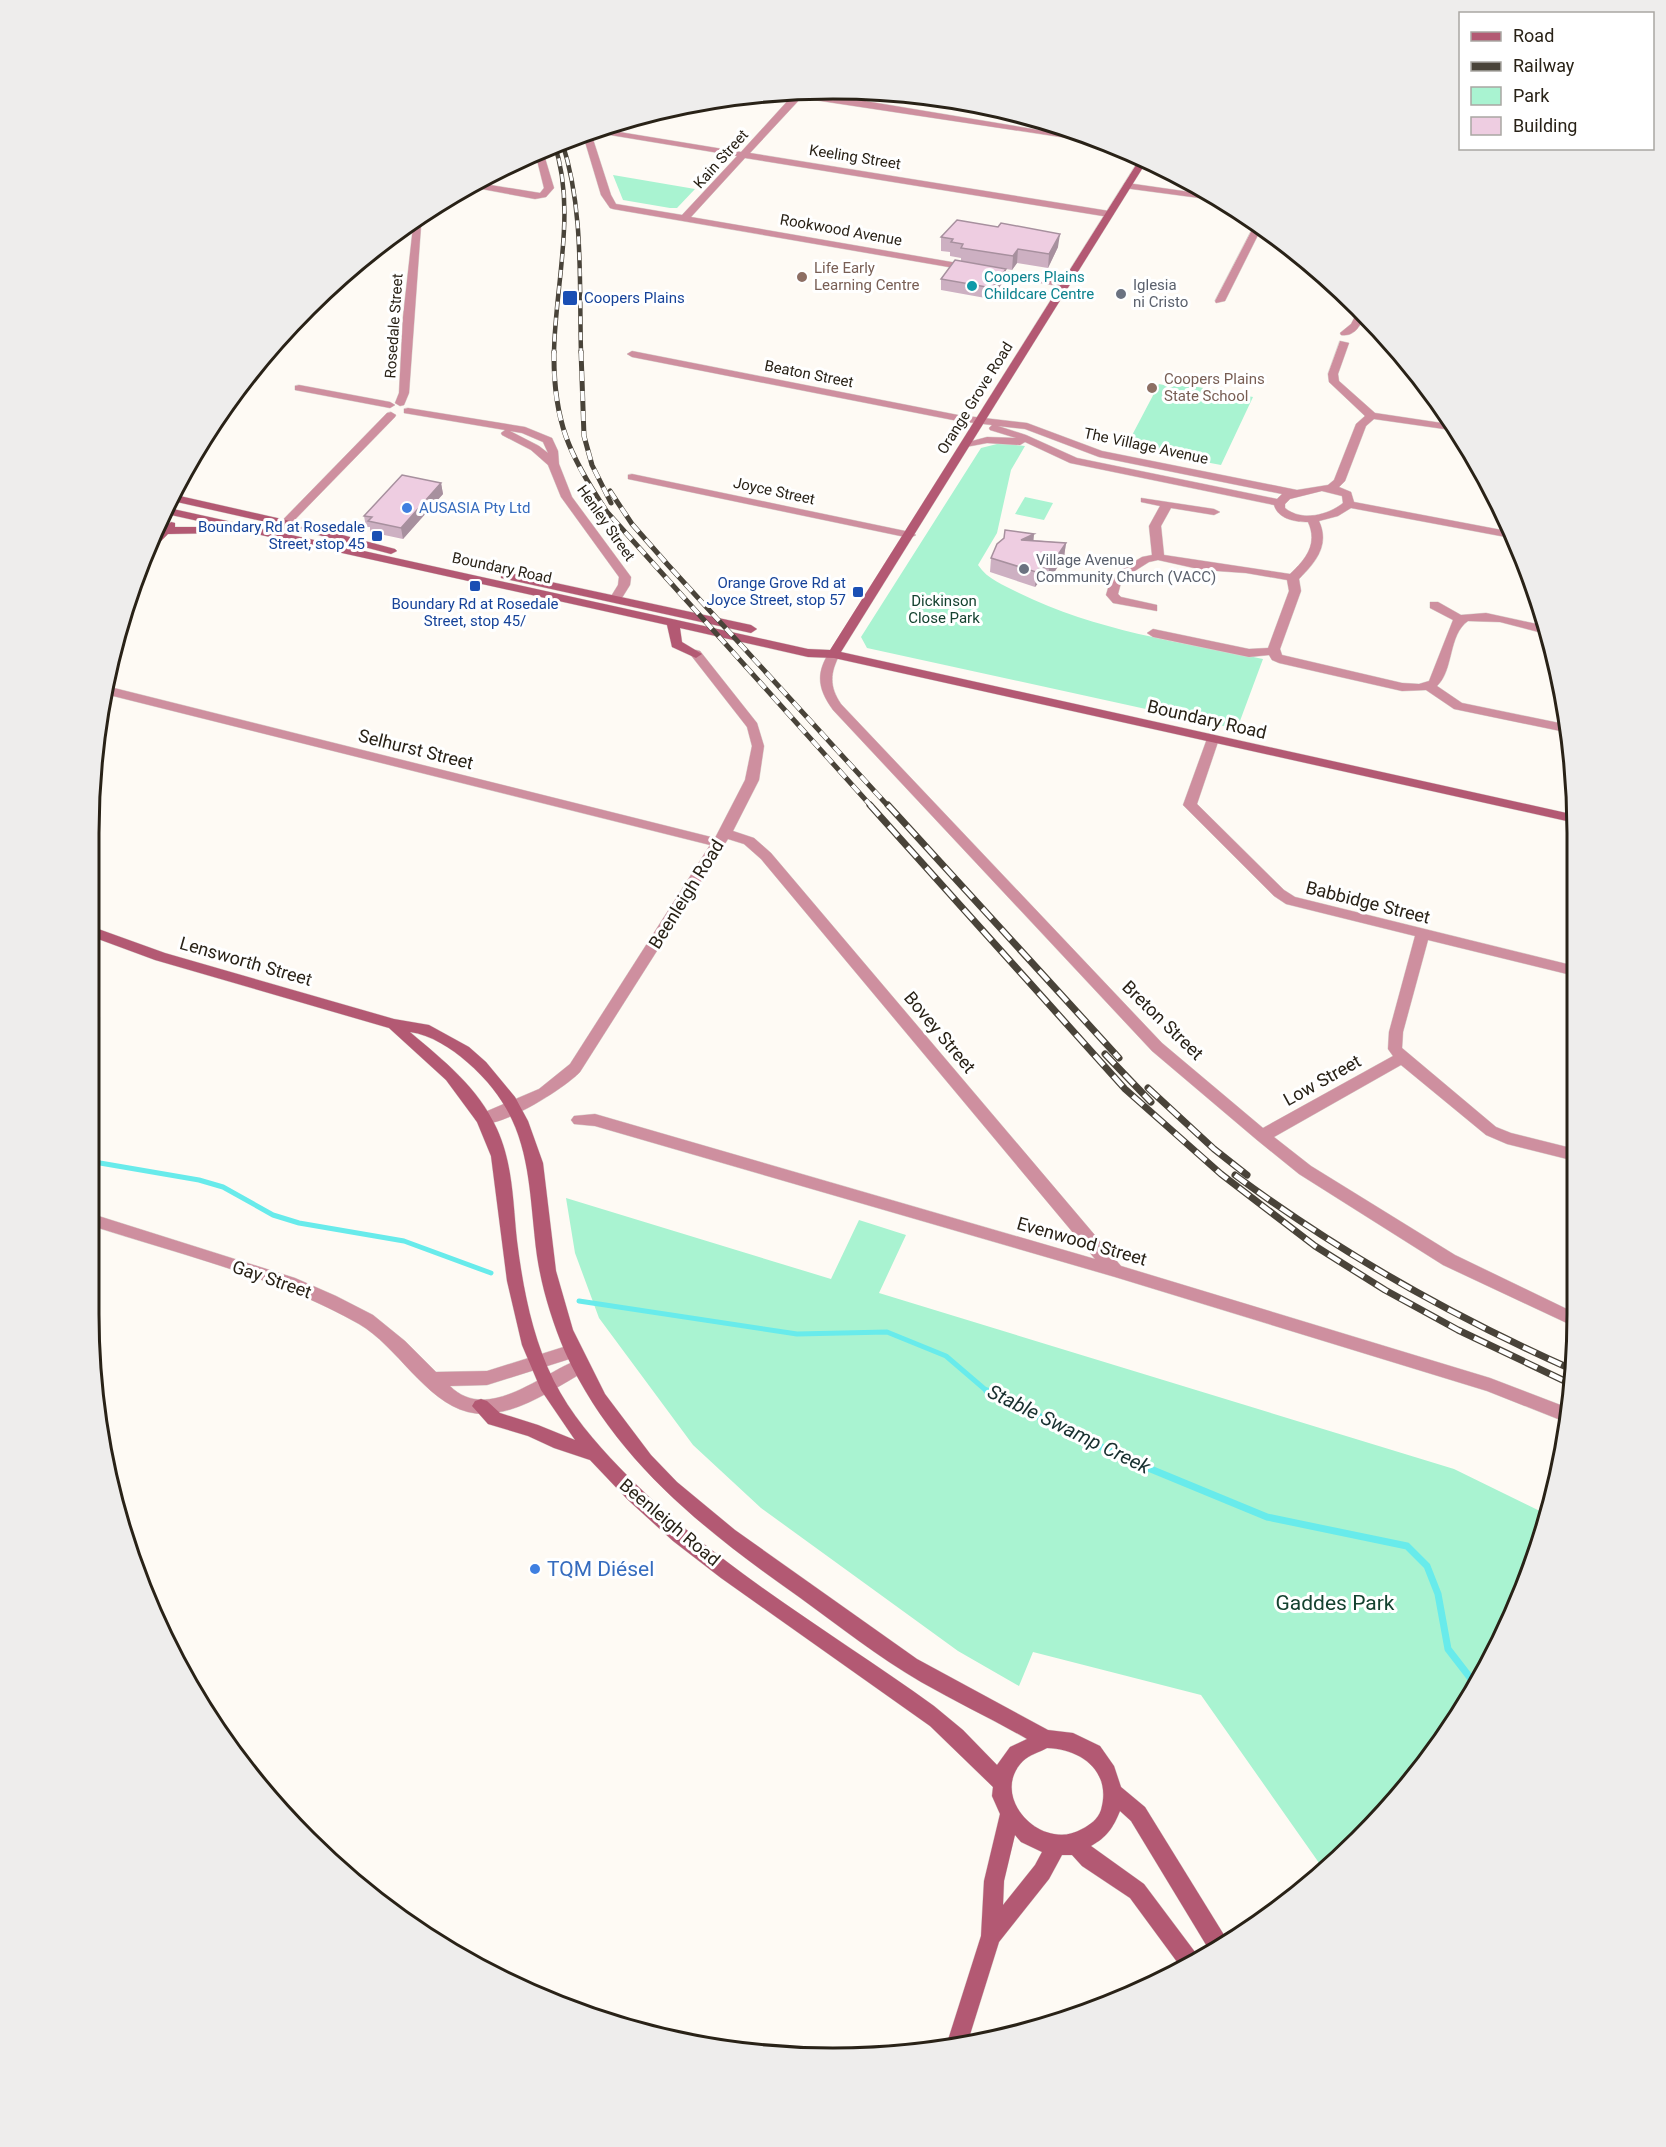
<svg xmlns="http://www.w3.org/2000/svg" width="1666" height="2147" font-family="Roboto,sans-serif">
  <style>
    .green { fill: #a9f3d1 }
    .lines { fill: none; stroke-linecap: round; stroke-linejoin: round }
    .stream-far1 { stroke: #68ebeb; stroke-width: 5 }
    .stream { stroke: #68ebeb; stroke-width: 7 }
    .minor-casing { stroke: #dcd7d1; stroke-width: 1 }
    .secondary-casing { stroke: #dcd7d1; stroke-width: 1 }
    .minor { fill: #ce8f9f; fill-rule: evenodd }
    .secondary { fill: #b35973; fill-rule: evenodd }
    .rail-far2-casing { stroke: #494339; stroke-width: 4.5 }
    .rail-far1-casing { stroke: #494339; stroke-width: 5 }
    .rail-casing { stroke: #494339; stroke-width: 7 }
    .rail-far2 { stroke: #fff; stroke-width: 3; stroke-dasharray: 8; stroke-linecap: butt }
    .rail-far1 { stroke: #fff; stroke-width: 4; stroke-dasharray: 10; stroke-linecap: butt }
    .rail { stroke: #fff; stroke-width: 4.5; stroke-dasharray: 14; stroke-linecap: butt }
    .wall { fill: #cdb0c2 }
    .shaded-wall { fill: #a7909e }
    .building { fill: #eecde1; stroke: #a7909e; stroke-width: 1.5 }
    .education-dot { fill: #8d6e63; stroke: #fff; stroke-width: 2 }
    .culture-dot { fill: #0f9aa8; stroke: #fff; stroke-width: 2 }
    .worship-dot { fill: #6b7280; stroke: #fff; stroke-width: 2 }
    .transit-dot { fill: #1a4fb4; stroke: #fff; stroke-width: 2 }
    .shop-dot { fill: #3f7fe0; stroke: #fff; stroke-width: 2 }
    .labels { text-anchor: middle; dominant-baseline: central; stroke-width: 6; stroke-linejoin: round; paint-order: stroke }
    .far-street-label { font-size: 15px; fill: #292217; stroke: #fff }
    .far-education-label { font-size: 15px; fill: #785e54; stroke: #fff; text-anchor: start }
    .far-culture-label { font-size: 15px; fill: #0d838f; stroke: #fff; text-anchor: start }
    .far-worship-label { font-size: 15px; fill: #5b616d; stroke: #fff; text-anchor: start }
    .far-transit-label { font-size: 15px; fill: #164399; stroke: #fff; text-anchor: end }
    .far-shop-label { font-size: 15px; fill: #366cbe; stroke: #fff; text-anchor: start }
    .far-park-label { font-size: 15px; fill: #154230; stroke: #fff }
    .street-label { font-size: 18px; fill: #292217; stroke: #fff }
    .water-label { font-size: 20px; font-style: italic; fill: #182f2f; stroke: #fff }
    .near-shop-label { font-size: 21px; fill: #366cbe; stroke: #fff; text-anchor: start }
    .near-park-label { font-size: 21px; fill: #154230; stroke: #fff }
    .rim { fill: none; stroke: #292217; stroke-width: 3 }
  </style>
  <rect width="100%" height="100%" fill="#fefaf4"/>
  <g class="green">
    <polygon points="613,175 695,189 677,208 670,208 623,200"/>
    <polygon points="1176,383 1253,397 1221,465 1131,448 1129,441 1159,384 1173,387"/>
    <path d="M1001 443 1025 446 1011 470 997 533 978 565C988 580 1004 585 1019 593 1096 631 1180 642 1263 659L1237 729 867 648 861 637 981 448Z"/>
    <polygon points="1025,497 1053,503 1044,520 1015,514"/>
    <polygon points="566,1198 831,1279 859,1220 906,1235 879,1293 1454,1469 1544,1513 1521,1599 1452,1727 1360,1840 1324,1870 1201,1695 1033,1652 1019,1686 958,1651 761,1508 693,1445 599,1318 575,1253"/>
  </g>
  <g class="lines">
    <g class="stream-far1">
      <polyline points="89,1158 100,1163 199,1180 223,1187 273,1215 299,1223 404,1241 491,1273"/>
      <polyline points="579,1301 797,1334 887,1332 946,1356 988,1392"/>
    </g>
    <polyline class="stream" points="987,1391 1124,1458 1267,1517 1407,1546 1427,1566 1438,1594 1448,1649 1475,1684"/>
    <g class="minor-casing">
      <g id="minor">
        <polygon points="805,91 1099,140 1120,146 801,98 750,153 1109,211 1114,214 1109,217 745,158 691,217 1067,282 1069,284 1064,287 613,209 610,208 601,195 583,135 591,133 611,195 616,204 682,215 737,156 592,132 601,129 741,152 792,96 784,93"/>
        <polygon points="542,148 554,188 546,197 535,199 471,187 478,183 540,193 544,188 535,152"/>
        <polygon points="1127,183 1211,195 1222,201 1124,188 1124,184"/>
        <polygon points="422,212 409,393 404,405 400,406 395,403 399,393 403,317 414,218"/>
        <polygon points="1256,222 1262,227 1225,301 1216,303 1215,301"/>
        <path d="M1360 307 1365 314C1361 325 1355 337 1341 335L1340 333 1351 324Z"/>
        <path d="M1340 341 1349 343 1338 374 1339 381 1375 413 1455 425 1458 431 1374 419 1366 426 1345 481 1339 487 1351 492 1354 502 1507 531 1511 538 1351 508 1338 516 1319 521C1330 545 1316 562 1299 579L1301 591 1280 649 1282 655 1402 683 1419 684 1429 681 1453 620 1430 608V602H1438L1461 615 1486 613 1546 626V634L1500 622 1468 621C1448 635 1454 670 1437 686L1462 703 1569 725 1570 733 1454 709 1426 690 1402 691 1279 663 1272 660 1269 655 1249 657 1153 637 1147 633 1153 629 1249 649 1268 648 1289 591 1287 580 1246 573 1203 570 1158 560 1149 562 1122 579 1118 594 1121 597 1157 605V611L1113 603 1106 595 1112 575 1142 557 1152 555 1149 526 1160 506 1141 502V498L1214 509 1220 512 1214 515 1171 508 1161 526 1164 555 1290 574C1306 559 1318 544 1308 522 1295 522 1278 519 1274 505L1070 463 1025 442 1020 445 987 443 966 447 961 444 987 437 1016 438 990 430 989 428 992 425 958 421 632 357 627 354 632 351 958 415 1027 423 1102 451 1297 490 1328 485 1334 480 1356 424 1365 416 1329 382 1328 374ZM998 426 1025 429 1099 457 1282 494 1277 499 1077 458 1026 435ZM1322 491 1342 496 1343 503C1328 515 1302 522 1285 508V504L1290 499Z"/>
        <polygon points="299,385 390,402 395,405 390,408 295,390 295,386"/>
        <path d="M408 408 525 427 552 438 558 451 559 464 572 497 631 577 630 585 620 601 616 602 610 598 618 585 619 577 561 497 548 465 531 450 502 435 501 433 505 430 404 413V409ZM510 431 522 433 543 442 548 453 539 446Z"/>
        <polygon points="391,412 396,415 395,417 278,537 270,537 270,533 387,413"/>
        <polygon points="632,474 910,532 916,535 910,538 628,479 628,475"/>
        <path d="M696 650 700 651 757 723 764 746 759 780 733 831 754 838 771 853 1121 1266 1490 1378 1571 1409 1568 1423 1487 1391 1115 1277 595 1126 574 1124 571 1120 574 1116 595 1114 1095 1259 761 859 744 844 728 839 580 1072C565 1088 499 1130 478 1123L475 1119 478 1115 539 1089 570 1064 710 845 105 694 106 686 715 838 745 780 752 746 747 727 690 654Z"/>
        <path d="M834 650 840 654C830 673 829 686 841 704L1162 1043 1263 1128 1393 1056 1388 1049 1389 1032 1415 936 1286 904 1274 896 1183 805 1208 736H1218L1219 739 1197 804 1284 890 1295 897 1571 965V975L1428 940 1403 1032 1402 1048 1496 1127 1511 1133 1571 1148V1160L1507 1144 1486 1135 1401 1065 1274 1137 1311 1166 1455 1255 1571 1311V1325L1443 1265 1299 1174 1257 1140 1152 1051 833 710C818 689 815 674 830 651Z"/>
        <path d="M89 1213 295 1278 336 1296 373 1315 405 1341 436 1372 487 1371 573 1344 579 1346 581 1351 579 1356 487 1385 450 1386C488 1424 543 1372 580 1359L586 1361 588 1366 586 1371C552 1389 509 1422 468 1412 425 1401 397 1346 359 1324 277 1277 178 1254 89 1225Z"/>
      </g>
    </g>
    <g class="secondary-casing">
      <g id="secondary">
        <polygon points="1141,157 1147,161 841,652 1571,814 1571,822 834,658 808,657 680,628 682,642 702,654 696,658 672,647 667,625 162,513 164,507 808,649 830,650"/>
        <polygon points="171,494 286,520 395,549 397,551 391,554 284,526 168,500"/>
        <polygon points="171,522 175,523 175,527 222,527 228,530 222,533 168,534 154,548 148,549 153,537"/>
        <polygon points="505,572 751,625 757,629 751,633 501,578 501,574"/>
        <path d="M90 926 165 953 394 1019 429 1025 469 1047 486 1062 515 1097 528 1121 543 1163 556 1271 573 1330 605 1394 651 1455 677 1482 735 1530 917 1659 1048 1730 1073 1733 1100 1746 1114 1766 1121 1787 1145 1807 1229 1943 1211 1953 1131 1821 1120 1811C1113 1828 1107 1837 1091 1846L1144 1884 1201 1960 1183 1970 1130 1898 1082 1866 1072 1855H1062L1049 1879 999 1942 968 2041 947 2043 981 1936 984 1881 1000 1814 992 1796 993 1787 930 1726 721 1578 673 1541 628 1500 590 1460 554 1448 528 1436 488 1424 472 1406 475 1401 481 1399 487 1401 500 1413 538 1425 575 1440 541 1390 522 1345 507 1281 491 1156 477 1122 446 1080 389 1028 155 960 90 936ZM410 1032C431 1035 451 1048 467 1062 533 1119 527 1178 537 1256 542 1289 552 1321 565 1352 614 1460 704 1530 799 1597 839 1626 878 1657 921 1682 956 1702 992 1719 1027 1739L1010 1747 997 1765 963 1730 934 1706C827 1629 710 1563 619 1467 595 1442 570 1413 554 1381 532 1337 523 1288 517 1241 513 1203 513 1164 497 1129 478 1087 444 1061 410 1032ZM1047 1748C1082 1749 1112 1772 1101 1810 1098 1819 1090 1825 1082 1829 1041 1853 988 1796 1023 1761 1029 1755 1040 1752 1047 1748ZM1015 1835 1021 1842 1042 1852 1035 1865 1003 1905 1004 1881Z"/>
      </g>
    </g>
    <use href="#minor" class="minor"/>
    <use href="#secondary" class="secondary"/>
    <g class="rail-far2-casing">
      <g id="rail-far2">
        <path d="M562 142C584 209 579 282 581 353"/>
        <path d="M554 143C577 209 555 285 554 353"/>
      </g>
    </g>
    <g class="rail-far1-casing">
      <g id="rail-far1">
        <path d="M554 351C553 421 569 455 607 512L872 807"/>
        <polyline points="581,351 584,436 592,465 611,503"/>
        <polyline points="610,491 632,524 668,565 889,807"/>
      </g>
    </g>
    <g class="rail-casing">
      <g id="rail">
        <polyline points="870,805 1125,1089 1221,1174 1315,1246 1385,1290 1458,1330 1571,1384"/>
        <polyline points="888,805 1119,1058"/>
        <polyline points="1105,1054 1151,1102"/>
        <polyline points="1148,1088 1214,1149 1247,1175"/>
        <path d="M1235 1175C1340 1253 1452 1316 1571 1369"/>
      </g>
    </g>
    <use href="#rail-far2" class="rail-far2"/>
    <use href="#rail-far1" class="rail-far1"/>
    <use href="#rail" class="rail"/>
  </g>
  <g class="wall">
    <polygon points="941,237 1058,247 1048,268 1017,263 1012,270 1006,269 1005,279 991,299 941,290 941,279 961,261 961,258 950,256 950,252 941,251"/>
    <polygon points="441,483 443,494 403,539 370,532 370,527 366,527 364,516"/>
    <polygon points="1034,540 1066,543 1064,557 1048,582 1039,582 1035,587 990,572 991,558"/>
  </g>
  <g class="shaded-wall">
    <polygon points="1060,234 1058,247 1048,268 1049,254"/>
    <polygon points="1018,249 1017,263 1012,270 1013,256"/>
    <polygon points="1006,269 1005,279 991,299 992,288"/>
    <polygon points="441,483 443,494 403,539 401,528"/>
    <polygon points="1034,534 1033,548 1021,540"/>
    <polygon points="1066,543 1064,557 1048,582 1049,568"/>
    <polygon points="1040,567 1039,582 1035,587 1036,572"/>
  </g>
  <g class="building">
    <polygon points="957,220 998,227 1001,223 1060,234 1049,254 1018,249 1013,256 961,248 963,244 951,242 953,239 941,237"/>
    <polygon points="955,260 1006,269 992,288 941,279"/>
    <polygon points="402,475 441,483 401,528 368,521 372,517 364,516"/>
    <polygon points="1005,530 1034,534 1021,540 1066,543 1049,568 1040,567 1036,572 991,558 997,544 1004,538"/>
  </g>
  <g class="education-dot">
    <circle cx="802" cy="277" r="6"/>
    <circle cx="1152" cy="388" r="6"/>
  </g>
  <circle class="culture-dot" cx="972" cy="286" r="6"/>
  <g class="worship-dot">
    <circle cx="1121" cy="294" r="6"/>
    <circle cx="1024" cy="569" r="6"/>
  </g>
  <g class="transit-dot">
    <rect x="562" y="290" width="16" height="16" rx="3"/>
    <rect x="371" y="530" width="12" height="12" rx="3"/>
    <rect x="469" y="580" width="12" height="12" rx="3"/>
    <rect x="852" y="586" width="12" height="12" rx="3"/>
  </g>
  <g class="shop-dot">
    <circle cx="407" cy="508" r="6"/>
    <circle cx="535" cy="1569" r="6"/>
  </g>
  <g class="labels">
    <g class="far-street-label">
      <text transform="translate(855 157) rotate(9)">Keeling Street</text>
      <text transform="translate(721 159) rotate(-48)">Kain Street</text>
      <text transform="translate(841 230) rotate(10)">Rookwood Avenue</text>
      <text transform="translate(394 326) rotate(-86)">Rosedale Street</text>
      <text transform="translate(809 374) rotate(11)">Beaton Street</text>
      <text transform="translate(975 398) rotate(-58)">Orange Grove Road</text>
      <text transform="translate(1146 446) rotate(12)">The Village Avenue</text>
      <text transform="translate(774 491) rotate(12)">Joyce Street</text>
      <text transform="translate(606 523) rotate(55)">Henley Street</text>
      <text transform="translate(502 568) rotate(12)">Boundary Road</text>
    </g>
    <g class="far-education-label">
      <text x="814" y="268">Life Early<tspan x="814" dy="17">Learning Centre</tspan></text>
      <text x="1164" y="379">Coopers Plains<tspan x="1164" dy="17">State School</tspan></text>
    </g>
    <g class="far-culture-label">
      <text x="984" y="277">Coopers Plains<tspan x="984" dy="17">Childcare Centre</tspan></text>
    </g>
    <g class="far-worship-label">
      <text x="1133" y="285">Iglesia<tspan x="1133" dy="17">ni Cristo</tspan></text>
      <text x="1036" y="560">Village Avenue<tspan x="1036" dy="17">Community Church (VACC)</tspan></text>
    </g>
    <g class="far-transit-label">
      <text x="584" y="298" text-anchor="start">Coopers Plains</text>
      <text x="365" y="527">Boundary Rd at Rosedale<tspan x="365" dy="17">Street, stop 45</tspan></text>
      <text x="846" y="583">Orange Grove Rd at<tspan x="846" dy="17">Joyce Street, stop 57</tspan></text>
      <text x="475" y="604" text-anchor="middle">Boundary Rd at Rosedale<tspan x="475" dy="17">Street, stop 45/</tspan></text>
    </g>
    <g class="far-shop-label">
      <text x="419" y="508">AUSASIA Pty Ltd</text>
    </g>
    <g class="far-park-label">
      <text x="944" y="601">Dickinson<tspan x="944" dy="17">Close Park</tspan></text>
    </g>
    <g class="street-label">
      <text transform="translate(1207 719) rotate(13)">Boundary Road</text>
      <text transform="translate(416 749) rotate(14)">Selhurst Street</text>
      <text transform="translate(686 894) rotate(-58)">Beenleigh Road</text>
      <text transform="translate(1368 902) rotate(14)">Babbidge Street</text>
      <text transform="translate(246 961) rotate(16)">Lensworth Street</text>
      <text transform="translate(1163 1020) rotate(44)">Breton Street</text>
      <text transform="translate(940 1032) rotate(50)">Bovey Street</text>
      <text transform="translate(1322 1080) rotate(-29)">Low Street</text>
      <text transform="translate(1082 1241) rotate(16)">Evenwood Street</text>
      <text transform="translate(272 1279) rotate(19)">Gay Street</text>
      <text transform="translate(670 1522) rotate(40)">Beenleigh Road</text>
    </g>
    <g class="water-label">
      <text transform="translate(1069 1429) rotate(26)">Stable Swamp Creek</text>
    </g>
    <g class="near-shop-label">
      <text x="547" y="1569">TQM Diésel</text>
    </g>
    <g class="near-park-label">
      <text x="1335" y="1603">Gaddes Park</text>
    </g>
  </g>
  <path d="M0 0H1666V2147H0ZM833 99H833A734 734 0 0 1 1567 833V1314A734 734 0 0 1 833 2048H833A734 734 0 0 1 99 1314V833A734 734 0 0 1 833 99Z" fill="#eeedec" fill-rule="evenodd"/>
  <path class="rim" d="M833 99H833A734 734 0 0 1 1567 833V1314A734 734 0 0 1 833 2048H833A734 734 0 0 1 99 1314V833A734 734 0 0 1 833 99Z"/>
  <rect x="1459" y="12" width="195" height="138" fill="#ffffff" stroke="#a9a7a2" stroke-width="1.5"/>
  <rect x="1471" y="32" width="30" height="9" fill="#b35973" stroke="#a9a7a2" stroke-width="1.5"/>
  <text x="1513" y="42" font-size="18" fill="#292217">Road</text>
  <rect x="1471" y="62" width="30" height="9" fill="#494339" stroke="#a9a7a2" stroke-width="1.5"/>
  <text x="1513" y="72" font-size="18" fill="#292217">Railway</text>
  <rect x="1471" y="87" width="30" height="18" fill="#a9f3d1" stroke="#a9a7a2" stroke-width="1.5"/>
  <text x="1513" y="102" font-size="18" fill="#292217">Park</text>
  <rect x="1471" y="117" width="30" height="18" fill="#eecde1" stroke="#a9a7a2" stroke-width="1.5"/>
  <text x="1513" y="132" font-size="18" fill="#292217">Building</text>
</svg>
